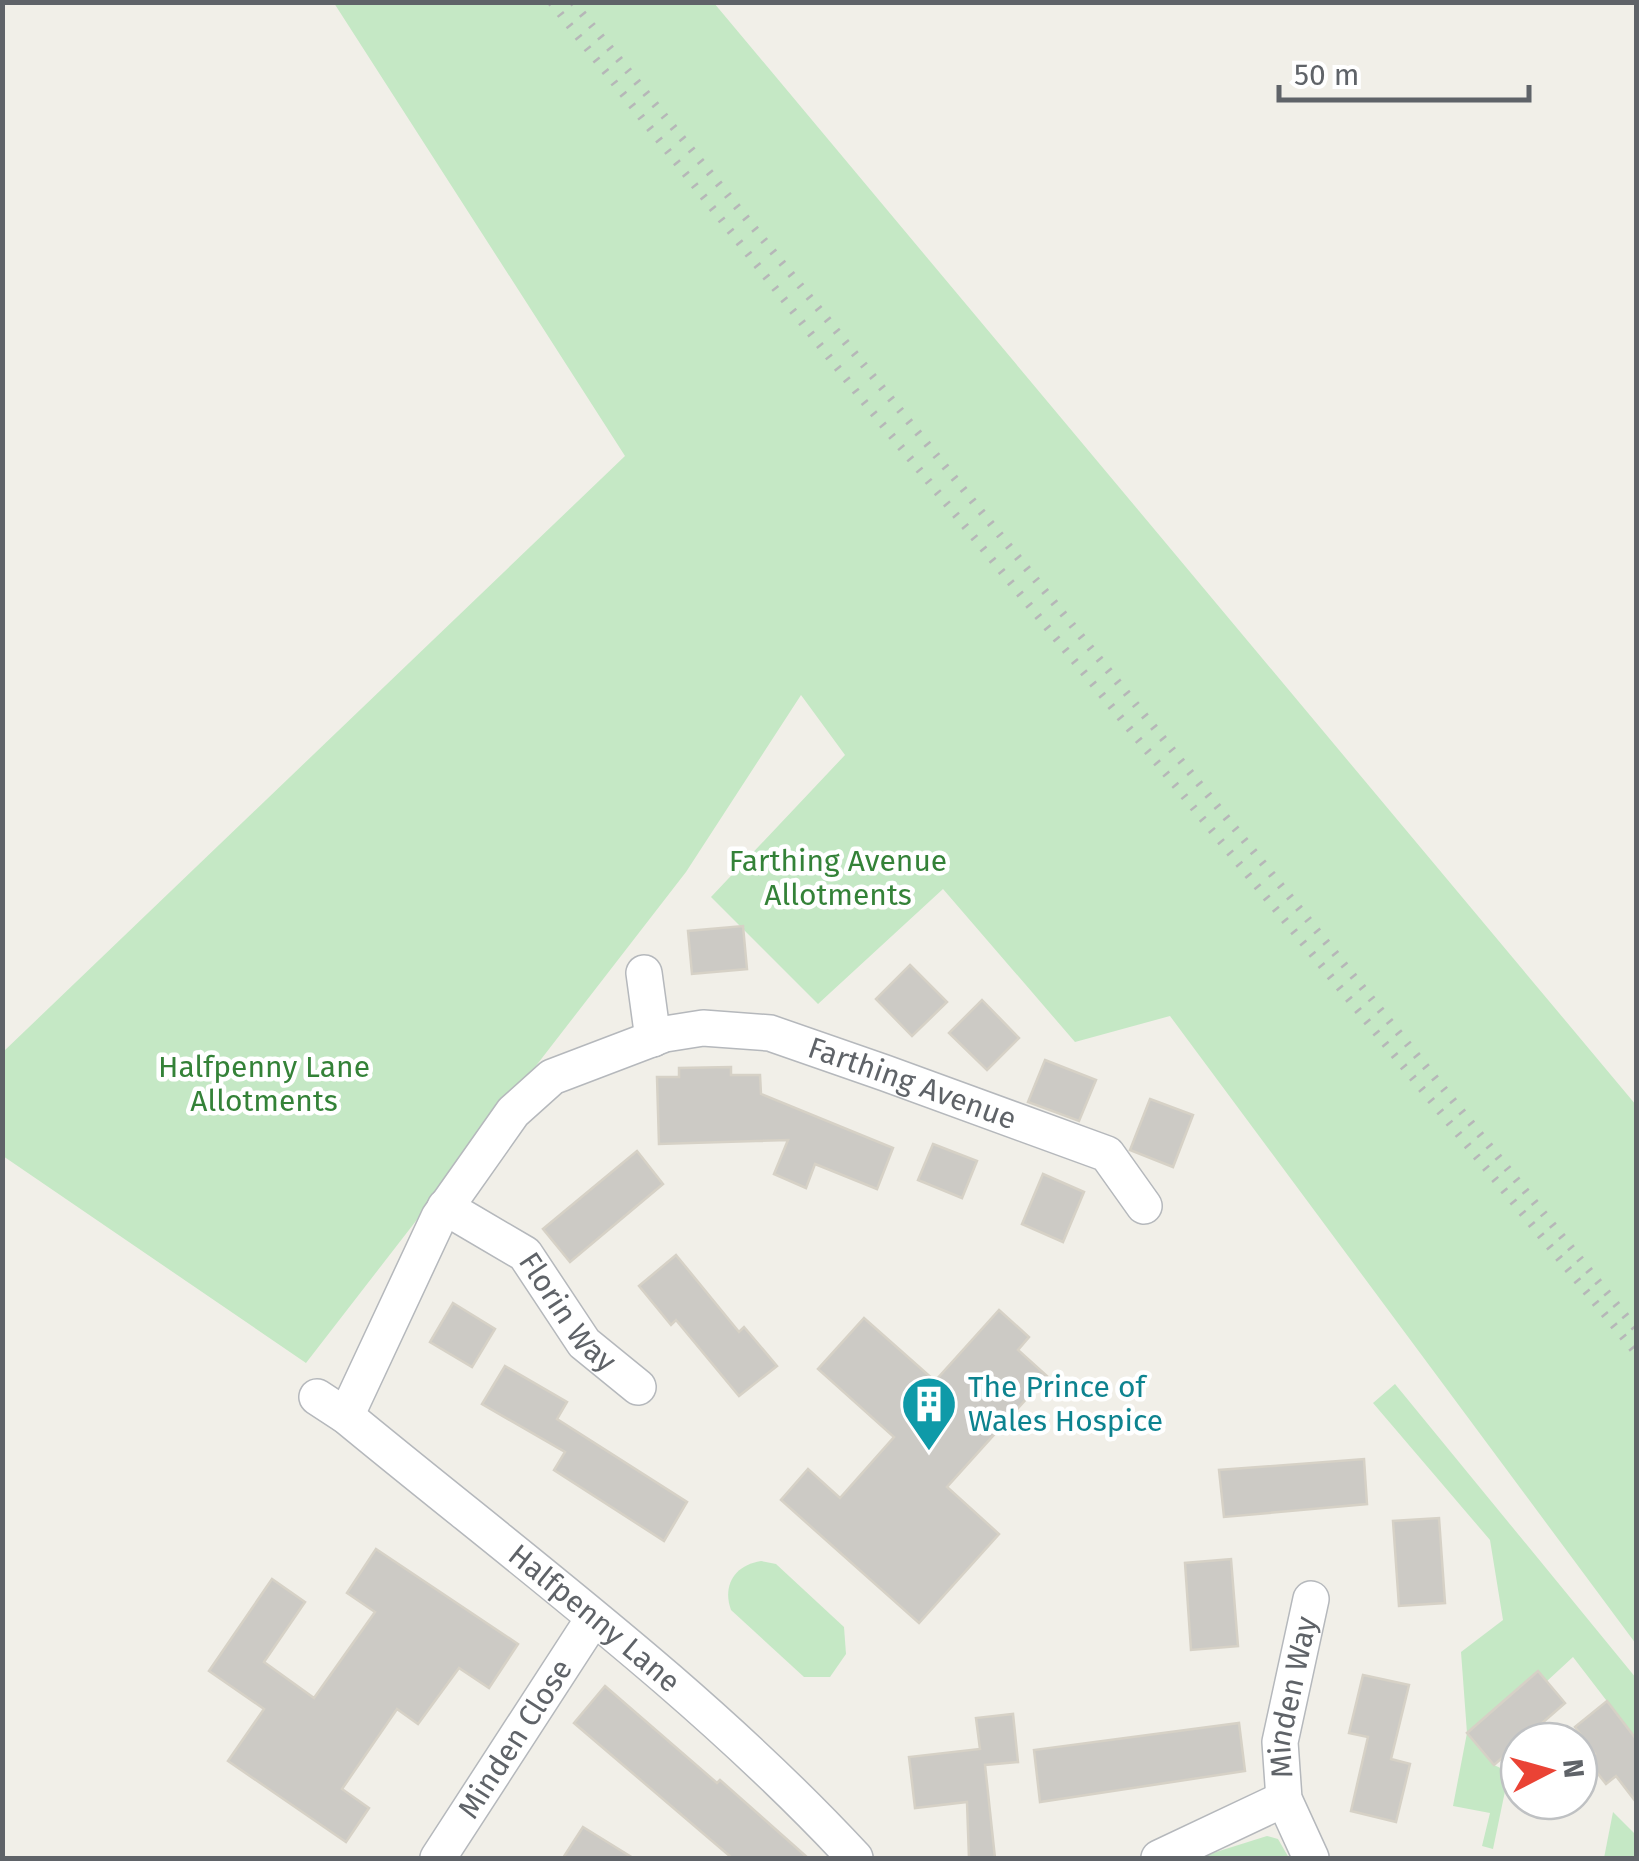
<svg xmlns="http://www.w3.org/2000/svg" width="1639" height="1861" font-family="'Fira Sans',sans-serif">
  <style>
    .green { fill: #c5e8c5 }
    .building { fill: #cccac5; stroke: #d6d1c6; stroke-width: 2.5 }
    .lines { fill: none; stroke-linecap: round; stroke-linejoin: round }
    .street-casing { stroke: #b5b8bc; stroke-width: 38 }
    .street { stroke: #fff; stroke-width: 35 }
    .rail { stroke: #b6b7b8; stroke-width: 8; stroke-dasharray: 2.5 12; stroke-linecap: butt }
    .labels { text-anchor: middle; dominant-baseline: central; stroke-width: 9; stroke-linejoin: round; paint-order: stroke }
    .park-label { font-size: 30px; fill: #348238; stroke: #fff }
    .street-label { font-size: 30px; fill: #5f6368; stroke: #fff }
    .culture-label { font-size: 30px; fill: #0d838f; stroke: #fff; text-anchor: start }
  </style>
  <rect width="100%" height="100%" fill="#f1efe8"/>
  <g class="green">
    <polygon points="334,3 714,3 1636,1105 1636,1644 1170,1016 1075,1042 943,889 818,1004 711,897 845,755 801,695 686,872 306,1363 3,1156 3,1052 625,456"/>
    <polygon points="1395,1384 1636,1678 1636,1739 1573,1657 1546,1682 1537,1672 1467,1733 1494,1765 1509,1772 1493,1849 1482,1846 1490,1813 1453,1806 1467,1733 1461,1652 1503,1620 1490,1540 1373,1403"/>
    <path d="M761 1561 776 1564 844 1627 846 1654 830 1677H804L731 1610C722 1585 735 1565 761 1561Z"/>
    <polygon points="1613,1812 1636,1835 1636,1858 1604,1858"/>
    <polygon points="1267,1836 1278,1839 1289,1858 1197,1858"/>
  </g>
  <g class="building">
    <polygon points="743,926 747,969 692,974 688,931"/>
    <polygon points="910,965 947,1002 912,1036 876,999"/>
    <polygon points="982,1000 1019,1038 987,1070 949,1033"/>
    <polygon points="1045,1060 1096,1080 1079,1121 1028,1102"/>
    <polygon points="731,1067 731,1075 760,1075 761,1094 893,1148 877,1189 815,1164 806,1188 774,1174 788,1140 659,1144 657,1077 679,1077 679,1068"/>
    <polygon points="1150,1099 1193,1115 1173,1167 1130,1150"/>
    <polygon points="933,1144 977,1161 962,1198 918,1180"/>
    <polygon points="637,1151 663,1184 570,1262 543,1229"/>
    <polygon points="1043,1174 1084,1192 1063,1242 1022,1224"/>
    <polygon points="676,1255 739,1332 744,1327 777,1366 739,1396 676,1320 671,1325 639,1286"/>
    <polygon points="453,1303 495,1329 472,1367 430,1342"/>
    <polygon points="999,1310 1029,1337 1018,1350 1047,1376 947,1487 999,1534 919,1623 781,1500 808,1469 840,1498 894,1437 818,1369 864,1318 935,1381"/>
    <polygon points="505,1366 567,1402 557,1419 687,1502 664,1541 554,1470 565,1452 482,1404"/>
    <polygon points="1364,1459 1367,1504 1224,1517 1219,1470"/>
    <polygon points="1439,1518 1445,1603 1399,1606 1393,1521"/>
    <polygon points="376,1549 518,1644 489,1688 459,1668 418,1724 397,1709 342,1789 369,1808 346,1842 228,1761 264,1709 209,1671 272,1579 305,1602 264,1662 314,1698 375,1612 347,1593"/>
    <polygon points="1231,1559 1238,1646 1191,1650 1185,1563"/>
    <polygon points="1538,1671 1565,1703 1494,1765 1467,1733"/>
    <polygon points="1363,1675 1409,1685 1391,1759 1410,1764 1396,1822 1351,1811 1368,1737 1349,1733"/>
    <polygon points="605,1686 717,1783 720,1780 808,1858 732,1858 574,1723"/>
    <polygon points="1607,1701 1636,1739 1636,1802 1616,1776 1606,1784 1587,1760 1595,1754 1575,1727"/>
    <polygon points="1013,1714 1018,1762 985,1765 995,1858 969,1858 967,1802 915,1808 909,1757 980,1749 976,1718"/>
    <polygon points="1239,1723 1245,1771 1040,1802 1034,1750"/>
    <polygon points="583,1827 633,1858 563,1858"/>
  </g>
  <g class="lines">
    <g class="street-casing">
      <g id="street">
        <polyline points="644,973 653,1039"/>
        <path id="s1" d="M445 1207 525 1254 584 1343 638 1387"/>
        <path id="s2" d="M317 1397 346 1416C518 1558 703 1694 855 1858"/>
        <path id="s3" d="M346 1416 439 1217 513 1112 552 1077 665 1034 703 1028 770 1033 885 1073 1107 1154 1144 1206"/>
        <path id="s4" d="M438 1858 593 1619"/>
        <polyline points="1159,1858 1284,1799"/>
        <path id="s5" d="M1311 1858 1284 1799 1280 1742 1311 1599"/>
      </g>
    </g>
    <use href="#street" class="street"/>
    <g class="rail">
      <polyline points="551,2 865,403 1636,1353"/>
      <polyline points="573,2 1636,1329"/>
    </g>
  </g>
  <defs>
    <g id="building-pin" transform="scale(2.875)"><path d="M0 17L-7.5 6A9.5 9.5 0 1 1 7.5 6Z" fill="#0f9aa8" stroke="#fff"/><path d="M-4-6H4V6H1V3H-1V6H-4ZM-2.5-4.3h1.7v1.8h-1.7ZM.8-4.3h1.7v1.8H.8ZM-2.5-1h1.7V.8h-1.7ZM.8-1h1.7V.8H.8Z" fill="#fff"/></g>
  </defs>
  <g fill-rule="evenodd">
    <use href="#building-pin" x="929" y="1404"/>
  </g>
  <g class="labels">
    <g class="park-label">
      <text x="838" y="861">Farthing Avenue<tspan x="838" dy="34">Allotments</tspan></text>
      <text x="264" y="1067">Halfpenny Lane<tspan x="264" dy="34">Allotments</tspan></text>
    </g>
    <g class="street-label">
      <text stroke="none"><textPath href="#s3" startOffset="778">Farthing Avenue</textPath></text>
      <text stroke="none"><textPath href="#s1" startOffset="165">Florin Way</textPath></text>
      <text stroke="none"><textPath href="#s2" startOffset="355">Halfpenny Lane</textPath></text>
      <text stroke="none"><textPath href="#s5" startOffset="168">Minden Way</textPath></text>
      <text stroke="none"><textPath href="#s4" startOffset="142">Minden Close</textPath></text>
    </g>
    <g class="culture-label">
      <text x="968" y="1387">The Prince of<tspan x="968" dy="34">Wales Hospice</tspan></text>
    </g>
  </g>
  <rect width="1639" height="1861" fill="none" stroke="#5f6368" stroke-width="10"/>
  <g transform="translate(1549 1771) rotate(84)"><circle r="48" fill="#ffffff" stroke="#bfc1c3" stroke-width="2.5"/>
  <path d="M0-8L18 38L0 25L-18 38Z" fill="#ea4335"/>
  <text y="-15" font-size="28" font-weight="bold" text-anchor="middle" fill="#5f6368">N</text>
  </g>
  <path d="M1279 85v15h250v-15" fill="none" stroke="#5f6368" stroke-width="5"/>
  <text x="1294" y="85" font-size="30" fill="#5f6368" stroke="#ffffff" stroke-width="8" paint-order="stroke">50 m</text>
</svg>
